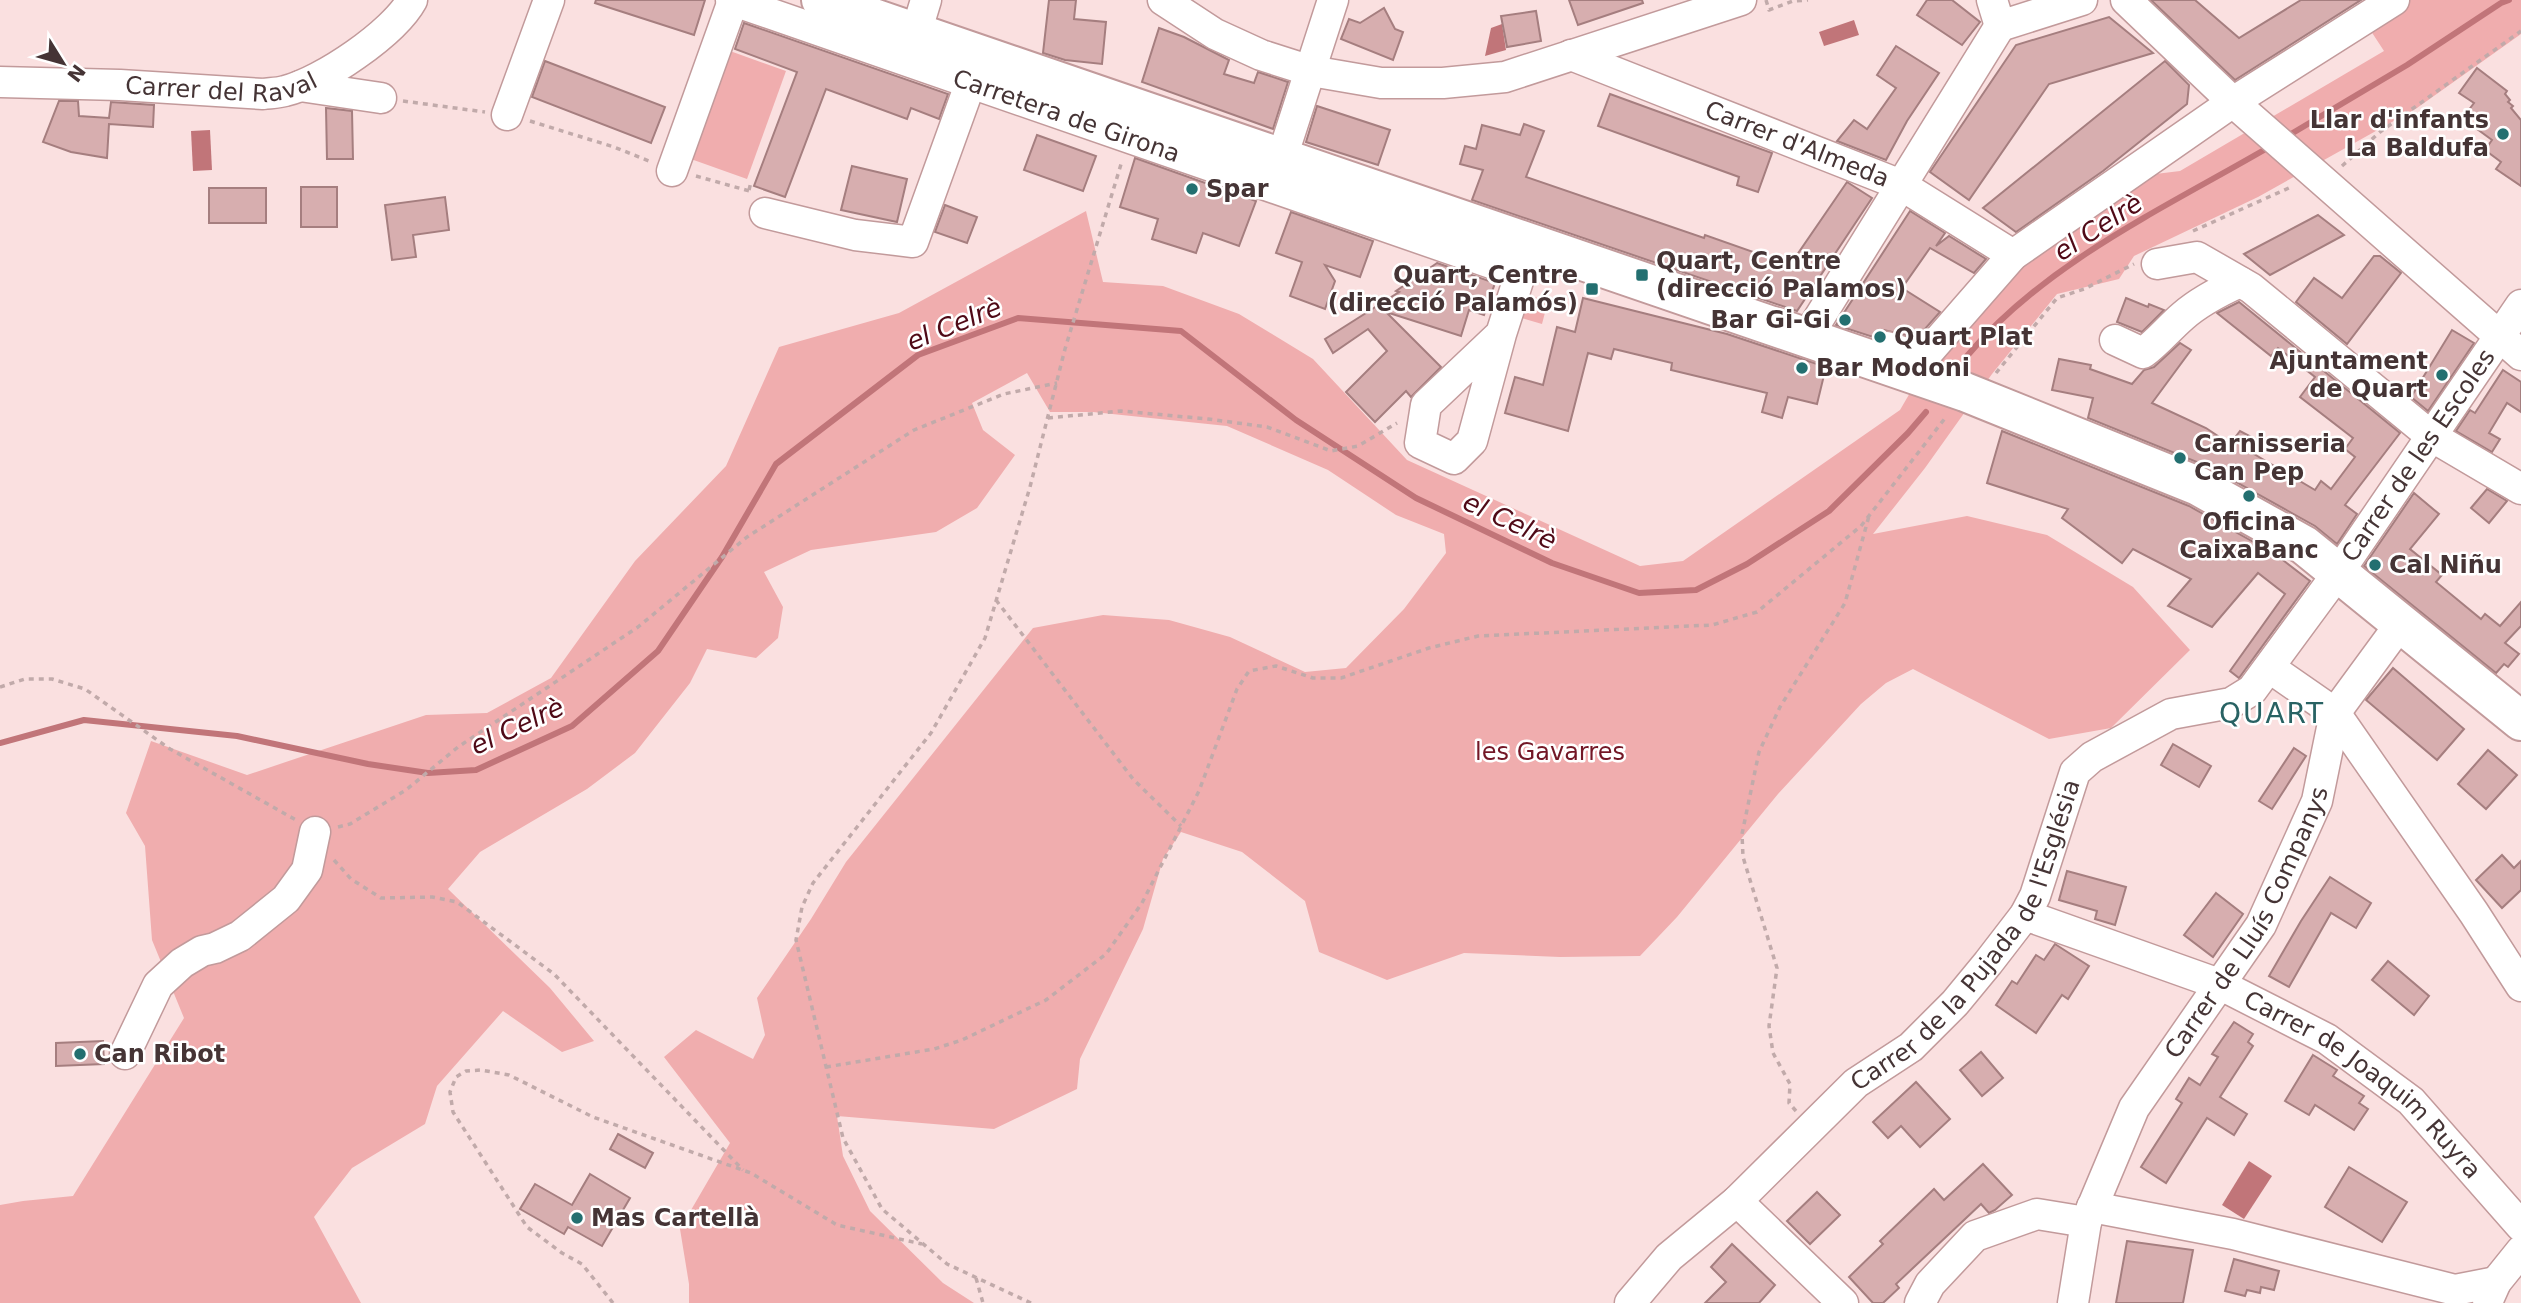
<svg xmlns="http://www.w3.org/2000/svg" width="2521" height="1303" font-family="'DejaVu Sans',sans-serif">
  <style>
    .green { fill: #f0adae }
    .water { fill: #c17579 }
    .lines { fill: none; stroke-linecap: round; stroke-linejoin: round }
    .stream { stroke: #c17579; stroke-width: 6 }
    .building { fill: #d7aeaf; stroke: #a57e7f; stroke-width: 2 }
    .minor-casing { stroke: #c29a9b; stroke-width: 33 }
    .major-casing { stroke: #c29a9b; stroke-width: 42 }
    .path { stroke: #c1aaaa; stroke-width: 3.5; stroke-dasharray: 5 5; stroke-linecap: butt }
    .minor { stroke: #fff; stroke-width: 30 }
    .major { stroke: #fff; stroke-width: 38 }
    .poi-dot { fill: #236f70; stroke: #fff; stroke-width: 2.5 }
    .labels { text-anchor: middle; dominant-baseline: central; stroke-width: 5; stroke-linejoin: round; paint-order: stroke }
    .street-label { font-size: 24px; fill: #453435; stroke: #fff }
    .poi-label { font-size: 24px; font-weight: bold; fill: #453435; stroke: #fff; text-anchor: start }
    .park-label { font-size: 24px; fill: #731726; stroke: #fff }
    .water-label { font-size: 26px; font-style: italic; fill: #4f0916; stroke: #fff }
    .quarter-label { font-size: 28px; letter-spacing: 2px; fill: #286263; stroke: #fff }
  </style>
  <rect width="100%" height="100%" fill="#fae0e0"/>
  <g class="green">
    <polygon points="2410,0 2521,0 2521,34 2417,108 2258,197 2134,256 2119,279 2057,294 1992,374 1925,468 1873,534 1967,516 2047,535 2133,587 2190,650 2111,728 2049,739 1913,669 1886,683 1861,704 1778,794 1677,917 1640,956 1560,957 1464,953 1387,980 1319,952 1305,901 1242,852 1181,832 1163,859 1143,929 1080,1059 1077,1089 994,1129 837,1116 843,1156 870,1211 943,1283 974,1303 689,1303 689,1284 680,1229 730,1143 664,1057 696,1030 753,1059 765,1035 757,998 811,919 846,862 1033,628 1103,615 1169,620 1230,637 1305,672 1346,668 1404,609 1446,553 1444,534 1396,515 1328,470 1227,426 1093,412 1050,412 1027,373 972,403 983,430 1015,455 977,508 936,532 811,550 764,572 783,607 778,638 756,658 707,649 690,683 635,753 587,789 480,852 448,889 550,988 594,1041 562,1052 503,1011 437,1086 425,1124 352,1168 314,1217 361,1303 0,1303 0,1205 23,1201 73,1196 184,1018 152,940 145,846 126,813 151,741 247,775 426,715 487,713 551,678 635,561 726,466 779,347 899,313 1086,211 1103,282 1163,286 1239,314 1313,359 1407,460 1640,566 1683,561 1900,410 1932,355 2012,267 2131,177 2180,171 2384,51 2367,25"/>
    <polygon points="730,51 786,71 747,179 688,158"/>
    <polygon points="1525,294 1548,301 1542,324 1518,317"/>
  </g>
  <g class="water">
    <polygon points="1854,20 1859,35 1824,46 1819,32"/>
    <polygon points="1502,24 1506,50 1485,56 1491,28"/>
    <polygon points="210,130 212,170 193,171 191,131"/>
    <polygon points="2249,1161 2272,1176 2244,1219 2222,1205"/>
  </g>
  <g class="lines">
    <g class="stream">
      <polyline points="2291,134 2407,65 2501,3 2509,0"/>
      <path d="M1967 356C2044 264 2162 209 2264 150"/>
      <polyline points="0,743 84,720 237,736 368,764 428,773 476,770 572,726 658,651 722,557 776,464 918,355 1018,318 1181,331 1296,420 1416,498 1552,563 1639,593 1696,590 1747,564 1829,511 1908,433 1926,412"/>
    </g>
  </g>
  <g class="building">
    <polygon points="596,0 705,0 694,35 595,3"/>
    <polygon points="1049,0 1076,0 1074,19 1106,22 1102,64 1065,60 1043,53"/>
    <polygon points="1569,0 1642,0 1643,3 1578,25"/>
    <polygon points="1927,0 1952,0 1980,22 1962,45 1917,15"/>
    <polygon points="2151,0 2195,0 2239,38 2301,0 2361,0 2235,80"/>
    <polygon points="1384,8 1395,29 1403,32 1393,60 1341,39 1349,19 1360,23"/>
    <polygon points="1536,11 1541,41 1507,47 1501,16"/>
    <polygon points="2109,17 2153,53 2049,84 1969,200 1930,172 2016,45"/>
    <polygon points="744,23 948,94 939,119 911,108 907,119 826,89 785,197 754,186 797,72 735,49"/>
    <polygon points="1159,28 1184,37 1229,60 1224,74 1254,83 1258,72 1288,82 1273,129 1142,82"/>
    <polygon points="1896,46 1939,73 1907,121 1886,160 1837,141 1854,120 1867,129 1896,88 1877,75"/>
    <polygon points="545,61 665,107 651,143 532,97"/>
    <polygon points="2165,61 2189,85 2187,104 2103,171 2016,232 1983,208"/>
    <polygon points="2477,68 2507,91 2505,94 2510,100 2508,102 2513,106 2511,108 2521,120 2521,186 2496,169 2501,162 2485,150 2492,140 2477,129 2482,121 2468,111 2474,103 2459,93"/>
    <polygon points="1610,94 1772,153 1758,192 1737,185 1739,177 1598,126"/>
    <polygon points="59,101 78,101 79,116 109,118 111,102 154,105 153,127 109,124 107,158 71,152 43,142"/>
    <polygon points="1317,106 1390,130 1378,165 1306,142"/>
    <polygon points="326,108 352,111 353,159 327,159"/>
    <polygon points="1524,124 1544,131 1526,177 1704,238 1705,235 1790,265 1847,182 1872,198 1797,311 1472,200 1483,170 1460,164 1465,146 1476,149 1482,125 1520,135"/>
    <polygon points="1037,135 1096,156 1083,191 1024,170"/>
    <polygon points="1135,158 1256,201 1239,246 1203,233 1196,253 1152,239 1158,219 1120,207"/>
    <polygon points="852,166 907,179 897,222 841,210"/>
    <rect x="301" y="187" width="36" height="40"/>
    <rect x="209" y="188" width="57" height="35"/>
    <polygon points="445,197 449,230 413,235 416,257 392,260 385,205"/>
    <polygon points="945,205 977,217 967,243 935,232"/>
    <polygon points="1910,211 1945,233 1936,246 1949,236 1986,259 1974,273 1930,248 1902,288 1940,312 1917,338 1884,330 1873,337 1836,325"/>
    <polygon points="1291,212 1373,241 1360,277 1325,265 1335,281 1325,309 1290,296 1302,262 1276,253"/>
    <polygon points="2318,215 2344,235 2270,275 2244,254"/>
    <polygon points="2374,256 2380,256 2401,273 2347,344 2296,302 2314,278 2342,298"/>
    <polygon points="1437,263 1495,283 1484,315 1469,310 1461,336 1386,312 1441,367 1411,397 1406,391 1375,422 1346,392 1387,351 1368,329 1333,353 1325,339 1399,292 1396,291"/>
    <polygon points="1583,298 1727,334 1826,367 1817,404 1788,397 1782,418 1762,412 1767,393 1671,370 1672,363 1614,349 1611,359 1588,353 1568,431 1505,413 1515,377 1543,385 1557,327 1575,332"/>
    <polygon points="2126,298 2148,307 2149,304 2164,310 2142,332 2117,322"/>
    <polygon points="2239,302 2400,433 2345,505 2357,514 2337,544 2315,526 2209,467 2088,418 2093,398 2052,390 2059,359 2091,365 2090,369 2132,384 2144,370 2154,367 2180,343 2191,350 2152,403 2206,428 2230,444 2240,431 2263,443 2254,454 2315,490 2321,481 2331,489 2355,457 2345,449 2353,438 2300,397 2315,377 2278,348 2271,356 2217,313"/>
    <polygon points="2452,330 2474,343 2428,411 2411,397"/>
    <polygon points="2503,370 2521,382 2521,412 2507,403 2489,433 2500,439 2492,452 2456,431 2470,410 2475,413"/>
    <polygon points="2002,431 2189,506 2275,554 2310,581 2239,678 2230,671 2285,594 2258,573 2212,627 2168,606 2191,579 2133,549 2122,563 2062,518 2068,509 1987,483"/>
    <polygon points="2487,489 2507,501 2489,523 2471,508"/>
    <polygon points="2414,493 2439,514 2410,549 2442,575 2436,582 2481,619 2485,614 2500,626 2521,602 2521,626 2505,643 2519,654 2508,667 2504,664 2496,673 2364,566"/>
    <polygon points="2393,668 2464,729 2437,760 2366,700"/>
    <polygon points="2173,744 2211,766 2199,787 2161,765"/>
    <polygon points="2294,748 2306,756 2272,809 2259,801"/>
    <polygon points="2488,750 2517,775 2486,809 2458,784"/>
    <polygon points="2502,855 2514,868 2521,861 2521,890 2502,908 2476,880"/>
    <polygon points="2067,871 2126,887 2115,925 2095,919 2097,911 2059,900"/>
    <polygon points="2330,877 2371,903 2356,928 2331,913 2289,987 2269,976 2301,921"/>
    <polygon points="2216,893 2243,914 2213,957 2184,935"/>
    <polygon points="2055,944 2089,966 2068,999 2062,995 2036,1033 1996,1005 2012,981 2017,984 2036,955 2044,960"/>
    <polygon points="2388,961 2429,996 2414,1015 2372,980"/>
    <polygon points="2234,1022 2253,1034 2248,1042 2253,1046 2220,1097 2247,1114 2234,1135 2207,1118 2166,1183 2141,1167 2182,1103 2176,1099 2189,1078 2200,1085 2218,1057 2212,1054"/>
    <polygon points="103,1041 104,1064 56,1066 56,1043"/>
    <polygon points="1981,1052 2003,1078 1982,1096 1960,1070"/>
    <polygon points="2313,1055 2337,1070 2333,1076 2364,1096 2359,1103 2368,1109 2354,1130 2315,1105 2309,1115 2285,1101"/>
    <polygon points="1916,1082 1950,1119 1920,1147 1901,1126 1888,1138 1873,1122"/>
    <polygon points="618,1134 653,1153 645,1168 610,1149"/>
    <polygon points="1983,1164 2012,1195 1995,1210 1989,1213 1981,1204 1896,1284 1899,1288 1883,1303 1873,1303 1849,1277 1883,1244 1880,1241 1934,1189 1944,1200"/>
    <polygon points="2349,1167 2407,1202 2382,1242 2325,1207"/>
    <polygon points="590,1174 630,1198 602,1246 568,1227 564,1234 520,1209 535,1184 572,1205"/>
    <polygon points="1817,1192 1840,1215 1810,1244 1787,1221"/>
    <polygon points="2127,1241 2193,1250 2183,1303 2116,1303"/>
    <polygon points="1732,1244 1775,1285 1759,1303 1705,1303 1726,1282 1711,1267"/>
    <polygon points="2234,1259 2279,1271 2274,1290 2261,1287 2260,1293 2247,1290 2245,1296 2225,1291"/>
  </g>
  <g class="lines">
    <g class="minor-casing">
      <g id="minor">
        <path id="s1" d="M731 0 1520 273"/>
        <polyline points="1163,0 1215,34 1261,55 1311,71 1381,83 1443,83 1505,77 1741,0"/>
        <polyline points="1992,0 2000,26"/>
        <polyline points="2126,0 2233,102 2521,355"/>
        <polyline points="2000,26 2082,0"/>
        <polyline points="916,33 926,0"/>
        <path id="s2" d="M1571 55 1901 185 2013 255"/>
        <path id="s3" d="M0 82 120 85 263 94C271 93 278 93 285 91 322 82 394 33 412 0"/>
        <polyline points="300,86 381,98"/>
        <polyline points="507,115 549,0"/>
        <polyline points="672,171 733,1"/>
        <polyline points="1276,176 1333,0"/>
        <polyline points="765,213 855,235 913,242 977,65"/>
        <polyline points="2157,264 2197,257 2251,288 2431,436 2521,489"/>
        <polyline points="1501,334 1426,405 1420,443 1454,459 1472,441 1501,334 1526,256"/>
        <polyline points="1806,339 2000,26"/>
        <path d="M2115 340 2143 353C2158 342 2169 328 2183 316 2200 301 2220 291 2240 282"/>
        <polyline points="1887,347 1923,358 2013,255 2233,102 2394,0"/>
        <polyline points="2270,668 2335,713 2474,913 2521,986"/>
        <path id="s4" d="M2025 915 2219 984 2327 1039 2411 1101 2521 1226"/>
        <polyline points="125,1054 158,985 182,963 202,951 215,948 240,936 286,899 307,870 315,832"/>
        <polyline points="1737,1201 1843,1303"/>
        <polyline points="2092,1207 2233,1234 2455,1290 2496,1282"/>
        <polyline points="2488,1300 2496,1282 2521,1251"/>
        <path id="s5" d="M1630 1303 1669 1257 1737 1201 1856 1083 1911 1047 1955 1003 1988 963 2025 915 2035 896 2075 772 2092 757 2171 714 2231 703 2252 690 2338 573 2521 305"/>
        <polyline points="1920,1303 1930,1284 1975,1236 2037,1214 2086,1222"/>
        <path id="s6" d="M2073 1303 2086 1222 2134 1108 2261 925 2317 801 2335 713 2401 623"/>
      </g>
    </g>
    <g class="major-casing">
      <polyline id="major" points="821,0 1965,392 2198,486 2304,545 2521,721"/>
    </g>
    <g class="path">
      <polyline points="1766,0 1769,10 1793,1 1808,0"/>
      <polyline points="403,101 485,112"/>
      <polyline points="530,121 614,147 649,161"/>
      <polyline points="2342,166 2380,132 2521,31"/>
      <polyline points="696,176 753,192"/>
      <polyline points="749,190 751,182"/>
      <polyline points="2193,231 2291,187"/>
      <polyline points="1996,373 2057,298 2084,289 2134,264"/>
      <polyline points="1048,418 1121,411 1208,419 1267,427 1331,451 1358,446 1397,423"/>
      <polyline points="996,600 1133,779 1181,826"/>
      <polyline points="0,687 25,679 52,679 85,689 170,749 296,820"/>
      <polyline points="338,827 350,824 406,790 458,747 638,627 747,537 914,430 1004,394 1057,383"/>
      <polyline points="334,860 351,879 381,898 432,897 457,902 554,974 743,1170"/>
      <polyline points="826,1067 934,1049 962,1040 1046,1000 1106,954 1142,903 1199,791 1237,689 1249,671 1276,666 1313,678 1341,678 1429,648 1478,636 1712,625 1757,612 1861,526 1946,417"/>
      <polyline points="1796,1111 1789,1103 1790,1084 1773,1053 1769,1026 1777,968 1743,857 1742,834 1759,752 1780,707 1845,603 1869,516"/>
      <polyline points="976,1278 983,1303"/>
      <polyline points="613,1303 582,1264 562,1253 527,1227 453,1112 450,1092 456,1077 466,1071 481,1070 509,1075 593,1117 751,1173 837,1225 922,1244"/>
      <polyline points="1031,1303 947,1264 882,1209 843,1138 796,940 802,907 813,883 931,733 985,638 1030,487 1065,349 1122,161"/>
    </g>
    <use href="#minor" class="minor"/>
    <use href="#major" class="major"/>
  </g>
  <g class="poi-dot">
    <circle cx="2503" cy="134" r="7"/>
    <circle cx="1192" cy="189" r="7"/>
    <rect x="1635" y="268" width="14" height="14" rx="3.5"/>
    <rect x="1585" y="282" width="14" height="14" rx="3.5"/>
    <circle cx="1845" cy="320" r="7"/>
    <circle cx="1880" cy="337" r="7"/>
    <circle cx="1802" cy="368" r="7"/>
    <circle cx="2442" cy="375" r="7"/>
    <circle cx="2180" cy="458" r="7"/>
    <circle cx="2249" cy="496" r="7"/>
    <circle cx="2375" cy="565" r="7"/>
    <circle cx="80" cy="1054" r="7"/>
    <circle cx="577" cy="1218" r="7"/>
  </g>
  <g class="labels">
    <g class="street-label">
      <text stroke="none"><textPath href="#s3" startOffset="222">Carrer del Raval</textPath></text>
      <text stroke="none"><textPath href="#s1" startOffset="355">Carretera de Girona</textPath></text>
      <text stroke="none"><textPath href="#s2" startOffset="243">Carrer d'Almeda</textPath></text>
      <text stroke="none"><textPath href="#s5" startOffset="1194">Carrer de les Escoles</textPath></text>
      <text stroke="none"><textPath href="#s6" startOffset="424">Carrer de Lluís Companys</textPath></text>
      <text stroke="none"><textPath href="#s5" startOffset="506">Carrer de la Pujada de l'Església</textPath></text>
      <text stroke="none"><textPath href="#s4" startOffset="383">Carrer de Joaquim Ruyra</textPath></text>
    </g>
    <g class="poi-label">
      <text x="2489" y="120" text-anchor="end">Llar d'infants<tspan x="2489" dy="28">La Baldufa</tspan></text>
      <text x="1206" y="189">Spar</text>
      <text x="1656" y="261">Quart, Centre<tspan x="1656" dy="28">(direcció Palamos)</tspan></text>
      <text x="1578" y="275" text-anchor="end">Quart, Centre<tspan x="1578" dy="28">(direcció Palamós)</tspan></text>
      <text x="1831" y="320" text-anchor="end">Bar Gi-Gi</text>
      <text x="1894" y="337">Quart Plat</text>
      <text x="2428" y="361" text-anchor="end">Ajuntament<tspan x="2428" dy="28">de Quart</tspan></text>
      <text x="1816" y="368">Bar Modoni</text>
      <text x="2194" y="444">Carnisseria<tspan x="2194" dy="28">Can Pep</tspan></text>
      <text x="2249" y="522" text-anchor="middle">Oficina<tspan x="2249" dy="28">CaixaBanc</tspan></text>
      <text x="2389" y="565">Cal Niñu</text>
      <text x="94" y="1054">Can Ribot</text>
      <text x="591" y="1218">Mas Cartellà</text>
    </g>
    <g class="park-label">
      <text x="1550" y="752">les Gavarres</text>
    </g>
    <g class="water-label">
      <text transform="translate(2098 227) rotate(-33)">el Celrè</text>
      <text transform="translate(954 324) rotate(-22)">el Celrè</text>
      <text transform="translate(1510 521) rotate(25)">el Celrè</text>
      <text transform="translate(517 726) rotate(-25)">el Celrè</text>
    </g>
    <g class="quarter-label">
      <text x="2272" y="713">QUART</text>
    </g>
  </g>
  <g transform="translate(63 63) rotate(127)" stroke="#ffffff" stroke-width="5" paint-order="stroke">
  <path d="M0-5L12 26L0 18L-12 26Z" fill="#453435"/>
  <text y="-10" font-size="19" font-weight="bold" text-anchor="middle" fill="#453435">N</text>
  </g>
</svg>
